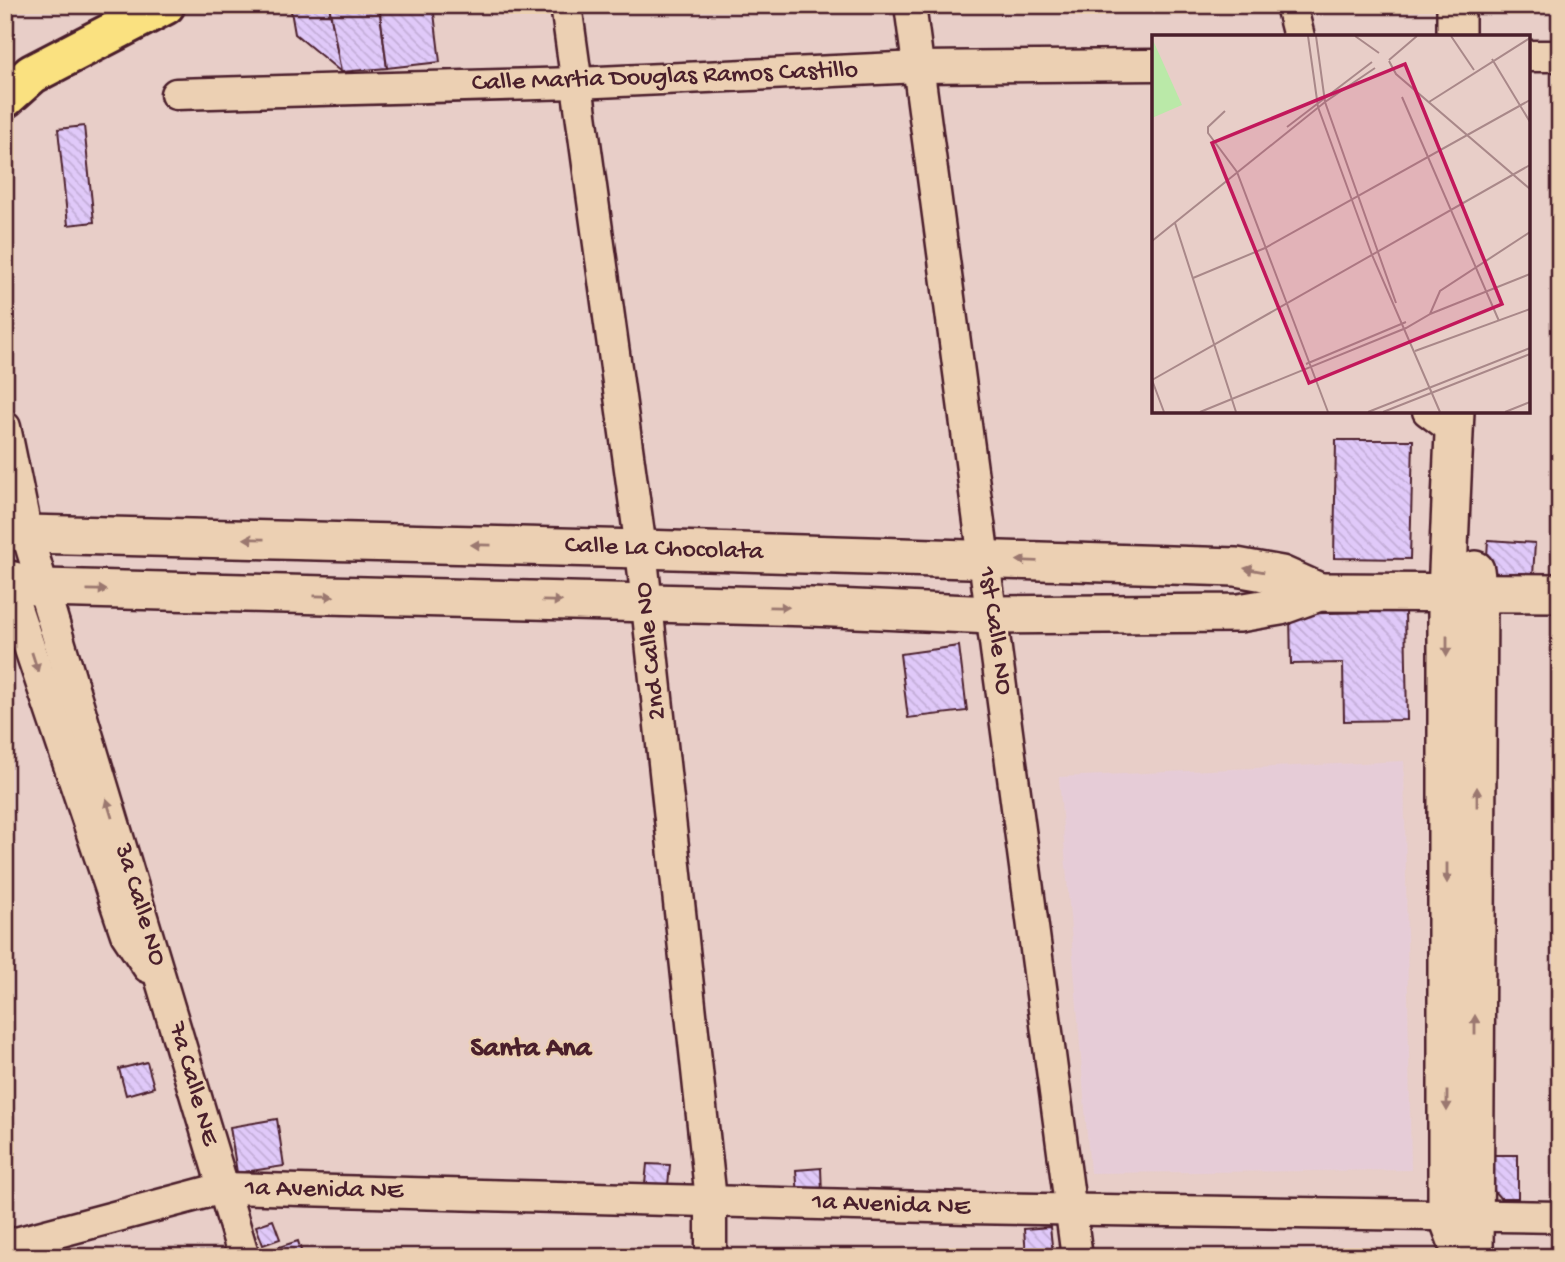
<svg xmlns="http://www.w3.org/2000/svg" width="1565" height="1262" font-family="'Gochi Hand',sans-serif">
  <style>
    .built { fill: #e6ccd7 }
    .building { fill: url(#building-back-hatch); stroke: #4a1f2b; stroke-width: 2 }
    .lines { fill: none; stroke-linecap: round; stroke-linejoin: round }
    .minor-casing { stroke: #4a1f2b; stroke-width: 35 }
    .tertiary-casing { stroke: #4a1f2b; stroke-width: 42 }
    .trunk-casing { stroke: #4a1f2b; stroke-width: 44 }
    .minor { stroke: #ecd0b3; stroke-width: 30 }
    .tertiary { stroke: #ecd0b3; stroke-width: 37 }
    .trunk { stroke: #fae180; stroke-width: 38 }
    .oneway { fill: #9b786f }
    .labels { text-anchor: middle; dominant-baseline: central; stroke-width: 5; stroke-linejoin: round; paint-order: stroke }
    .street-label { font-size: 26px; fill: #4a1f2b; stroke: #ecd0b3 }
    .neighbourhood-label { font-size: 28px; font-weight: bold; fill: #4a1f2b; stroke: #ecd0b3 }
    .inset-road { fill: none; stroke: #a98889; stroke-width: 2 }
    .view { fill: #c2185b; fill-opacity: 0.15; stroke: #c2185b; stroke-width: 3.5 }
    .inset-edge { fill: none; stroke: #4a1f2b; stroke-width: 3.5 }
  </style>
  <defs>
    <pattern id="building-back-hatch" width="6" height="6" patternUnits="userSpaceOnUse" patternTransform="scale(1.75)"><rect width="6" height="6" fill="#e0c9f9"/><path d="M-1 5l2 2M0 0l6 6M5-1l2 2" fill="none" stroke="#c2acd6"/></pattern>
  </defs>
  <rect width="100%" height="100%" fill="#e8cec8"/>
  <filter id="ink" filterUnits="userSpaceOnUse"><feTurbulence type="fractalNoise" baseFrequency=".0143" numOctaves="2"/><feDisplacementMap in="SourceGraphic" scale="14" xChannelSelector="R" yChannelSelector="G"/><feConvolveMatrix kernelMatrix="1 2 1 2 8 2 1 2 1" color-interpolation-filters="sRGB"/></filter>
  <g filter="url(#ink)">
    <polygon class="built" points="1404,761 1411,1170 1090,1173 1059,777"/>
    <g class="building">
      <polygon points="290,5 329,5 341,72 295,34"/>
      <polygon points="329,5 379,5 387,68 341,72"/>
      <polygon points="379,5 433,5 440,62 387,68"/>
      <polygon points="84,126 94,222 68,225 58,129"/>
      <polygon points="1336,440 1413,440 1410,559 1334,558"/>
      <polygon points="1488,540 1535,543 1533,576 1486,573"/>
      <polygon points="1405,611 1407,720 1344,721 1343,663 1291,664 1290,614"/>
      <polygon points="959,646 967,711 908,718 900,654"/>
      <polygon points="147,1062 154,1087 126,1095 119,1069"/>
      <polygon points="277,1119 284,1166 237,1173 230,1127"/>
      <polygon points="1486,1155 1518,1155 1518,1198 1500,1198 1486,1182"/>
      <polygon points="647,1164 670,1165 668,1185 645,1184"/>
      <polygon points="821,1168 822,1194 798,1196 796,1170"/>
      <polygon points="273,1220 280,1239 263,1245 256,1226"/>
      <polygon points="1050,1227 1053,1254 1026,1256 1024,1229"/>
      <polygon points="298,1241 303,1257 261,1257 260,1253"/>
    </g>
    <g class="lines">
      <g class="minor-casing">
        <g id="minor">
          <polyline points="566,5 641,549 711,1200 711,1257"/>
          <polyline points="910,5 1077,1257"/>
          <polyline points="1291,5 1299,37"/>
          <polyline points="1528,56 1560,56"/>
          <polyline points="176,94 577,83 919,67 1154,65"/>
          <polyline points="1428,411 1455,431"/>
          <polyline points="5,427 27,534 244,1257"/>
          <polyline points="5,575 126,934 148,967"/>
          <polyline points="5,1246 223,1188 967,1208 1560,1217"/>
        </g>
      </g>
      <g class="tertiary-casing">
        <g id="tertiary">
          <polyline points="1456,5 1456,37"/>
          <polyline points="1455,411 1447,593 1447,1215 1463,1257"/>
          <polyline points="5,528 27,534 641,549 1236,567 1281,575 1319,592"/>
          <polyline points="5,579 43,588 811,607 992,615 1239,613 1280,606 1319,592 1560,593"/>
          <polyline points="1474,1257 1478,593 1475,570"/>
        </g>
      </g>
      <g class="trunk-casing">
        <polyline id="trunk" points="5,98 32,74 165,5"/>
      </g>
      <use href="#minor" class="minor"/>
      <use href="#tertiary" class="tertiary"/>
      <use href="#trunk" class="trunk"/>
    </g>
    <defs><path id="oneway-solid" d="M-6-.8H1V-3.2L6.5 0L1 3.2V.8H-6Z" transform="scale(1.75)"/></defs>
    <g class="oneway">
      <use href="#oneway-solid" transform="translate(254 539) rotate(-179)"/>
      <use href="#oneway-solid" transform="translate(481 545) rotate(-179)"/>
      <use href="#oneway-solid" transform="translate(1027 561) rotate(-178)"/>
      <use href="#oneway-solid" transform="translate(1254 570) rotate(-170)"/>
      <use href="#oneway-solid" transform="translate(97 590) rotate(1)"/>
      <use href="#oneway-solid" transform="translate(324 596) rotate(1)"/>
      <use href="#oneway-solid" transform="translate(552 601) rotate(1)"/>
      <use href="#oneway-solid" transform="translate(779 607) rotate(1)"/>
      <use href="#oneway-solid" transform="translate(1447 646) rotate(90)"/>
      <use href="#oneway-solid" transform="translate(35 662) rotate(72)"/>
      <use href="#oneway-solid" transform="translate(1477 797) rotate(-90)"/>
      <use href="#oneway-solid" transform="translate(109 808) rotate(-107)"/>
      <use href="#oneway-solid" transform="translate(1447 873) rotate(90)"/>
      <use href="#oneway-solid" transform="translate(1475 1025) rotate(-90)"/>
      <use href="#oneway-solid" transform="translate(1447 1101) rotate(90)"/>
    </g>
  </g>
  <g class="labels">
    <g class="street-label">
      <text transform="translate(665 78) rotate(-2)">Calle Martia Douglas Ramos Castillo</text>
      <text transform="translate(664 550) rotate(2)">Calle La Chocolata</text>
      <text transform="translate(994 631) rotate(82)">1st Calle NO</text>
      <text transform="translate(652 651) rotate(-96)">2nd Calle NO</text>
      <text transform="translate(139 905) rotate(73)">3a Calle NO</text>
      <text transform="translate(192 1084) rotate(74)">7a Calle NE</text>
      <text transform="translate(324 1191) rotate(1)">1a Avenida NE</text>
      <text transform="translate(891 1206) rotate(2)">1a Avenida NE</text>
    </g>
    <g class="neighbourhood-label">
      <text x="531" y="1049">Santa Ana</text>
    </g>
  </g>
  <g transform="translate(1152 35)">
    <rect width="378" height="378" fill="#e8cec8"/>
    <path d="M0 3 30 70 0 83Z" fill="#bae9a8"/>
    <path class="inset-road" d="M156 1 166 72 220 220 288 377M164 1 173 67 244 268M203 1 227 18M299 1 322 35M340 24 378 87M237 25 265 1M237 26 244 39 378 154M250 62 347 286M277 67 378 3M73 76 56 92V98L85 137 176 377M135 92 220 27M23 188 84 377M0 206 173 67 223 33M41 243 113 213 378 65M278 279 378 239M263 316 378 274M154 329 254 287M0 345 378 130M0 345 12 377M48 377 254 293 278 279 288 256 378 197M216 377 378 313M231 377 378 319M353 377 378 367"/>
    <path class="view" d="M253 29 350 269 157 348 60 108Z"/>
    <rect width="378" height="378" class="inset-edge"/>
  </g>
  <rect width="1565" height="1262" fill="none" stroke="#ecd0b3" stroke-width="28"/>
  <rect x="14" y="14" width="1537" height="1234" fill="none" stroke="#4a1f2b" stroke-width="2.5" filter="url(#ink)"/>
</svg>
